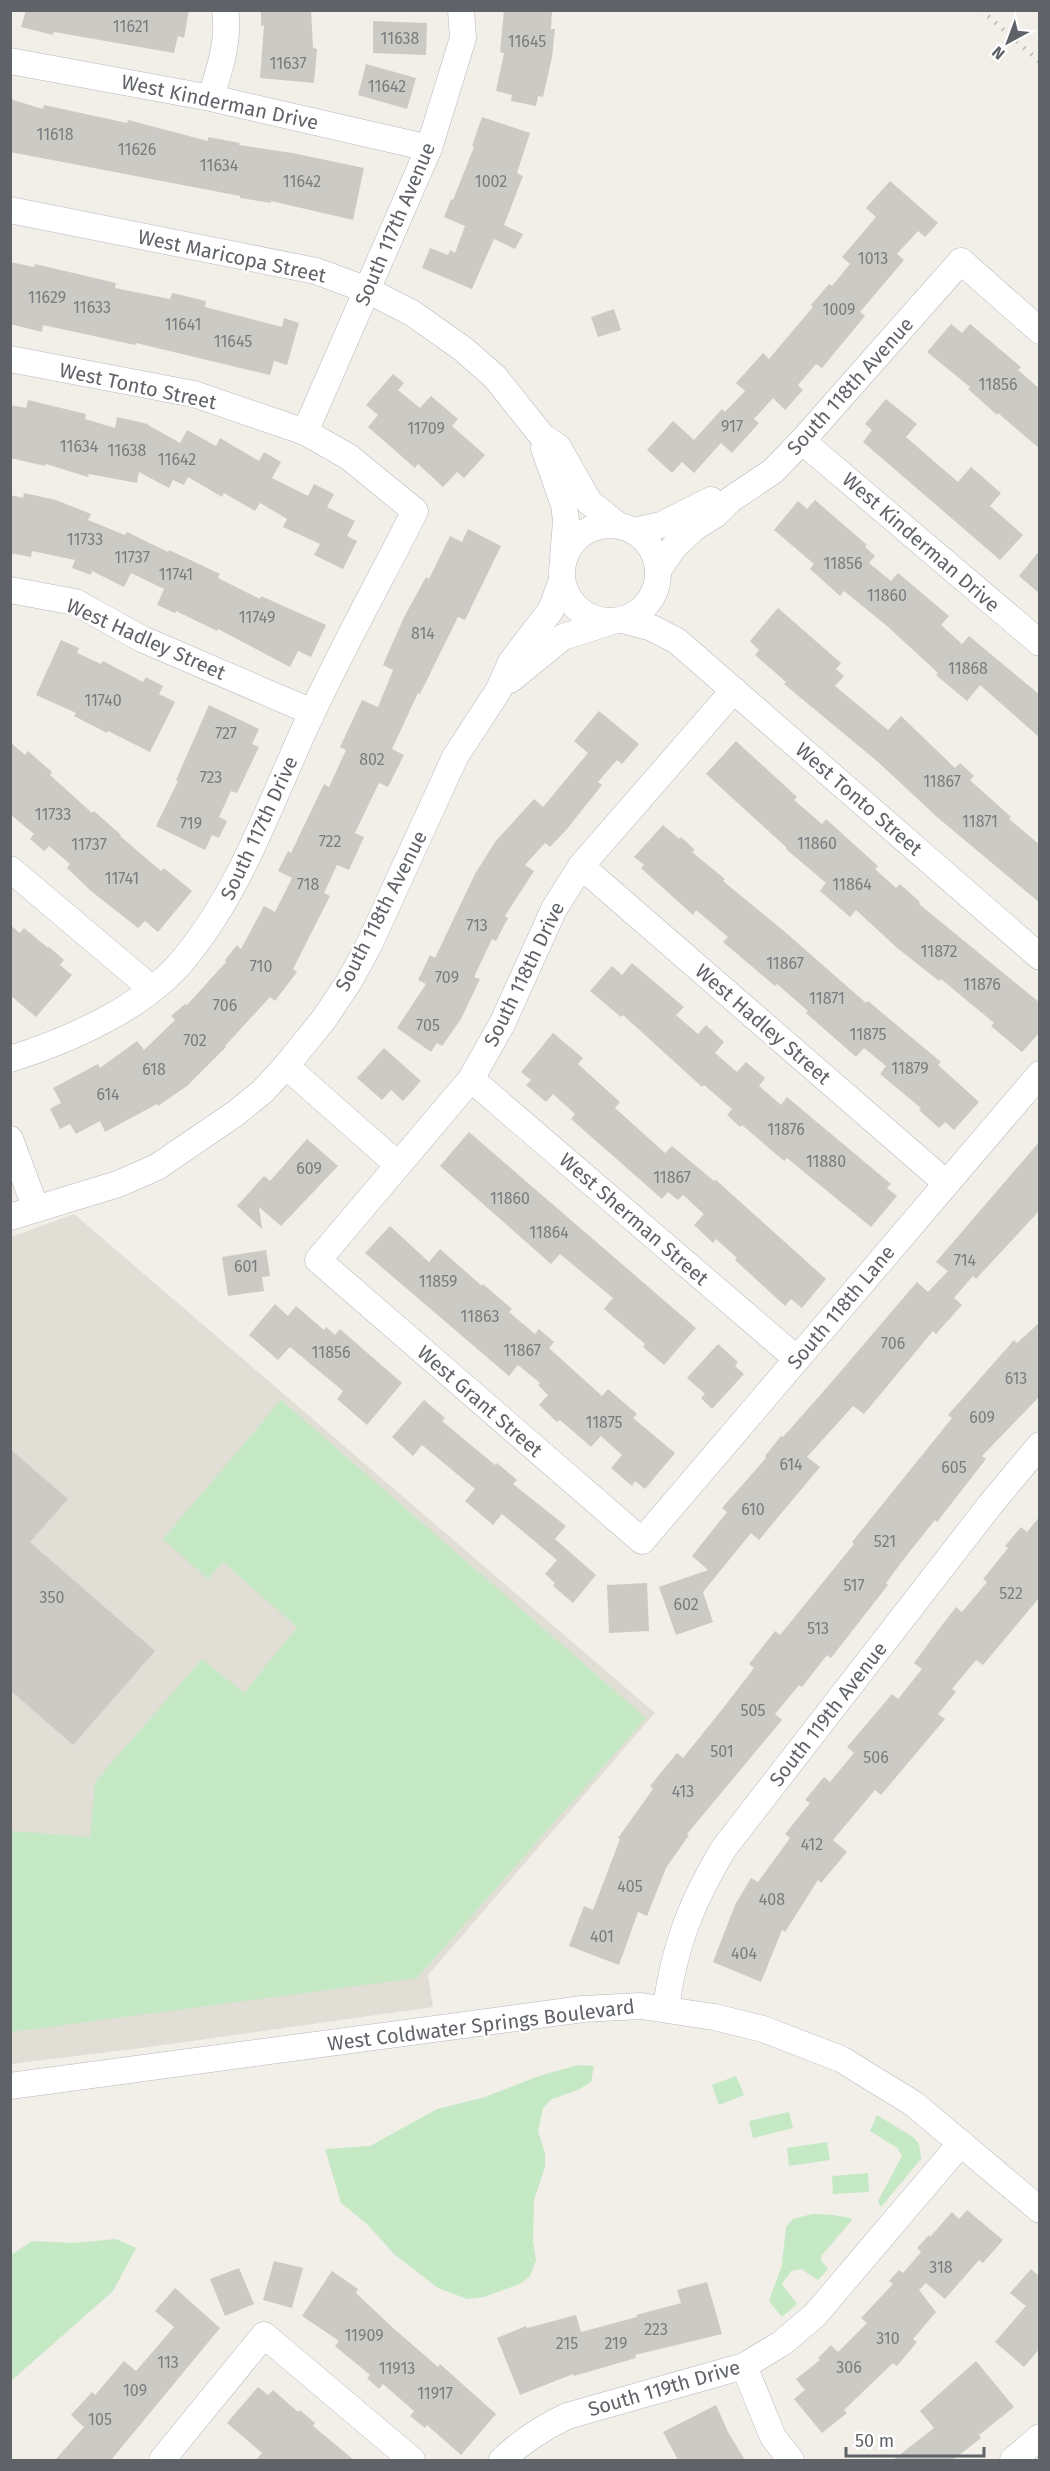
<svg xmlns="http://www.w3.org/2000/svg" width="1050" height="2471" font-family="'Fira Sans',sans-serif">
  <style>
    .education { fill: #e1ded6 }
    .green { fill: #c5e8c5 }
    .building { fill: #cccac5 }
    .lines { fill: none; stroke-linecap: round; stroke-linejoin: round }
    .minor-casing { stroke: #b5b8bc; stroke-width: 27 }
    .minor { stroke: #fff; stroke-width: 26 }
    .rail { stroke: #b6b7b8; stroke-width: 4.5; stroke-dasharray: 1.5 8; stroke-linecap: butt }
    .labels { text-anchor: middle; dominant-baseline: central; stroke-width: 4.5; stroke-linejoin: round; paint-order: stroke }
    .number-label { font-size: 16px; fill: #7a7d7f }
    .street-label { font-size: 20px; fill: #5f6368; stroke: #fff }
  </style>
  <rect width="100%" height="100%" fill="#f1efe8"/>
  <polygon class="education" points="74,1214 655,1713 428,1975 433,2007 149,2047 11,2064 11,1237"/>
  <g class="green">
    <polygon points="281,1400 646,1718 417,1978 11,2032 11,1831 90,1837 95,1782 202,1659 244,1693 297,1627 223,1562 208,1579 163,1539"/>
    <polygon points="578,2065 594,2066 591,2082 578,2090 552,2099 543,2108 538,2131 545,2153 545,2167 534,2200 533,2241 536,2260 530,2276 520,2284 484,2297 467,2299 438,2288 394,2254 367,2224 341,2203 325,2149 370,2146 437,2109 485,2097 539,2076"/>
    <polygon points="736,2076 744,2095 719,2105 712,2085"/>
    <polygon points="789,2112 793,2128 753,2138 749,2121"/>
    <polygon points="877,2115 913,2137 919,2144 921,2159 881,2207 878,2201 902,2156 897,2148 870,2131"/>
    <polygon points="827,2142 830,2160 789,2166 787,2148"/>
    <polygon points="868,2173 869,2192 833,2194 832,2176"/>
    <polygon points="812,2214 833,2215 851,2218 852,2220 822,2255 821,2260 828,2269 818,2280 801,2269 791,2271 782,2284 797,2304 782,2317 769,2301 782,2265 786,2227 793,2219"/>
    <polygon points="116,2239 136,2248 113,2291 11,2381 11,2255 32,2241 72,2243"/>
  </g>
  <g class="building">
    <polygon points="26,10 189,10 184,38 178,36 174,53 54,32 53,35 21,27"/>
    <polygon points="261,10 311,10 313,48 317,49 314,83 260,78 264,25 261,26"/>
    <polygon points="504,10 552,10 551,29 555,29 552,57 543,97 538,96 536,106 511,101 512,95 496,91 504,53 500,52"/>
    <polygon points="373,21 427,23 426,55 373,53"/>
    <polygon points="366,64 416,78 407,109 358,95"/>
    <polygon points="10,99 43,109 44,105 127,123 128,120 208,141 208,137 240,143 239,145 292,153 364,168 353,220 271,201 271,203 240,198 240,196 10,152"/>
    <polygon points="482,117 530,133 517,173 523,176 504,225 523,234 515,249 494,239 472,289 422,268 430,248 448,255 450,250 455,253 465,226 444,217 451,199 453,200 474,147 472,146"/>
    <polygon points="890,181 938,223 925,237 918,231 897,254 904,260 860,312 865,316 822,368 816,364 798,385 803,390 785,410 773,398 754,419 759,423 732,453 721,443 694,473 682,462 672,473 647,450 673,421 694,440 722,409 725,412 745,391 736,383 763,353 769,359 813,307 811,305 829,284 832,286 850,264 842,257 876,217 866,208"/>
    <polygon points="10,262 34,267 35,264 116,283 115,288 170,299 172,293 206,301 205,307 282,327 284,318 299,323 287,365 274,361 270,375 136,343 135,345 43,325 42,332 10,324"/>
    <polygon points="614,309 621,330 598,337 591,317"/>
    <polygon points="951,324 962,333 970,324 1021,367 1018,370 1040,389 1040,449 998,413 997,415 968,389 970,387 927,352"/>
    <polygon points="393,374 404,383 398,390 420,408 431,396 458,419 452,426 485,455 464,478 457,472 443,487 418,464 415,468 368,427 378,415 366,405"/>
    <polygon points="886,399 917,424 906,437 958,482 971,467 1001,493 990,506 1023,535 1000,560 863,442 872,430 865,424"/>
    <polygon points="28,400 86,414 85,419 115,428 117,417 148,424 148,425 180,443 187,430 216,446 220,438 259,461 264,452 281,462 272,478 308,496 314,484 334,494 327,507 355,521 347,536 357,541 343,569 314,555 320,544 283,527 287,519 260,503 255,511 224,493 222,497 188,477 184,485 173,480 169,488 139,472 137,483 89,474 88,477 46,464 45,466 10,458 10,405 26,408"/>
    <polygon points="24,493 56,500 91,514 88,520 125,535 127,532 168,552 169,550 220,574 218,578 260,599 261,596 326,625 311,657 298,651 290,667 218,629 217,631 176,611 175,613 157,605 164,589 131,573 124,587 92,571 91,575 72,568 75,560 32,551 31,557 10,553 10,495 23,498"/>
    <polygon points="815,500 867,545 865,547 875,556 869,563 891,581 898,573 949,616 941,625 962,644 969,636 1040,695 1040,738 980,685 967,701 936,675 938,673 887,626 844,591 840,596 810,569 814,564 774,530 798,501 807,509"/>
    <polygon points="468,529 501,546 465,620 458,617 420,694 418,693 392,749 404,755 388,787 379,783 355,833 364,837 349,870 337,865 324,893 330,896 293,969 297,972 275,1001 270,997 225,1046 226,1047 187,1086 158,1106 157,1104 105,1132 100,1121 76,1134 70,1124 60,1129 50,1109 61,1103 53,1088 98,1064 100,1068 137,1041 144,1050 175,1020 171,1016 185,1004 187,1005 226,962 225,960 237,945 241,949 264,906 275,912 292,878 278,871 288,851 291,853 324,784 329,787 346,750 340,747 362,700 378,707 393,670 383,665 404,617 426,577 429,579 450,536 462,542"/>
    <polygon points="1040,550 1040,594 1019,576"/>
    <polygon points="778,608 841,663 836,669 844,676 835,686 888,730 901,716 955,768 960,763 974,776 970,780 1011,817 1009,819 1040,845 1040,903 937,817 878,762 784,684 786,682 755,655 759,650 750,641"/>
    <polygon points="61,640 79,648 77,653 101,664 103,661 143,682 146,677 163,686 159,694 175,702 150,752 108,731 107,733 74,716 76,713 36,695"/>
    <polygon points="209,705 259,729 252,744 259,747 237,793 231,791 219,817 227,821 219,838 212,835 205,850 156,826 178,781 176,780"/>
    <polygon points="599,711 639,744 622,764 617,760 598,782 602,785 567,829 550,847 545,843 525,865 534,871 505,916 508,918 496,941 492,939 474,977 480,979 461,1019 442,1046 437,1043 431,1052 397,1028 426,984 418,980 430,955 435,958 475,874 495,842 534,799 543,807 588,753 574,741"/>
    <polygon points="736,741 797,797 794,800 822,824 826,819 878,866 875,869 896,888 900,884 920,902 919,904 1040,1003 1040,1032 1022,1052 991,1026 994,1023 941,979 939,981 896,947 856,910 850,917 820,891 826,883 786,849 787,848 706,774"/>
    <polygon points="10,742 25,755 28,751 52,772 50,775 92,813 94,811 121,835 120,836 161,871 164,868 192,891 158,932 145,921 138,928 91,891 67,868 70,864 49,846 44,851 30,839 34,834 10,814"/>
    <polygon points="663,825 679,839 681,837 695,850 692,852 725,879 723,881 785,932 866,1003 868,1001 941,1062 938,1065 979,1102 954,1130 945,1122 939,1128 919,1110 921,1108 880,1074 886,1066 864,1048 856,1057 806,1013 808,1011 777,984 775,986 723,942 728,937 696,910 693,915 641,868 644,865 634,857"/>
    <polygon points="10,925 20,933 24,928 48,948 49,947 64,960 60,965 72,975 36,1017 10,995"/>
    <polygon points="632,963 684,1007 676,1015 698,1034 706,1025 724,1042 715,1053 737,1072 746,1062 765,1078 759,1086 781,1105 787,1097 891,1184 887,1188 897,1196 871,1227 787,1158 784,1161 742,1125 740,1127 727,1115 732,1109 704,1085 702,1087 623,1015 621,1017 590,991 612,966 622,975"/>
    <polygon points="553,1033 583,1058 578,1064 620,1102 615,1108 665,1153 672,1146 714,1181 716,1180 826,1279 802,1308 791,1299 785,1306 735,1260 737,1258 716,1239 713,1243 694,1225 704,1214 683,1195 678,1200 668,1192 662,1199 571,1119 575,1114 553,1094 546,1102 526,1085 531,1080 521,1072"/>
    <polygon points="384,1048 421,1081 403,1101 391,1090 382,1100 357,1078"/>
    <polygon points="469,1132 696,1328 664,1365 643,1347 645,1344 604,1309 613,1298 560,1254 551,1264 440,1166"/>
    <polygon points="307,1139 338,1166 281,1226 259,1207 262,1229 237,1206 264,1176 270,1181"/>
    <polygon points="1040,1141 1040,1210 976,1279 973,1276 954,1298 962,1305 936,1334 933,1331 864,1414 853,1406 807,1457 820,1467 759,1540 751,1533 703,1592 713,1622 676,1635 659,1587 708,1570 692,1556 727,1512 722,1508 766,1458 765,1456 781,1436 783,1437 829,1385 917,1282 928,1292 948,1271 936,1262"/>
    <polygon points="390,1226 429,1262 440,1249 482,1286 483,1284 512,1309 509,1312 535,1334 539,1329 554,1342 549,1348 602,1396 608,1389 637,1414 633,1418 675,1453 645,1489 635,1481 632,1486 611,1468 622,1455 601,1436 591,1447 560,1420 557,1422 539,1405 548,1395 538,1385 540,1383 518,1365 509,1376 365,1253"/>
    <polygon points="266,1250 270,1276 262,1277 264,1291 228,1296 222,1257"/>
    <polygon points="275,1304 288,1316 296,1306 324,1330 326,1327 335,1335 340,1329 402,1383 367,1425 337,1399 343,1391 290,1347 278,1360 249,1335"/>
    <polygon points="1040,1322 1040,1396 982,1456 986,1459 937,1522 935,1520 907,1555 886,1583 888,1585 831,1658 827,1655 802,1687 799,1685 775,1714 782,1720 687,1834 689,1835 666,1868 647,1916 638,1912 619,1965 569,1946 584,1906 593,1910 620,1839 618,1838 653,1789 650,1786 677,1753 683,1758 724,1707 754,1668 749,1664 775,1631 780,1635 854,1544 852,1542 952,1418 948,1415 1014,1340 1017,1343"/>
    <polygon points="718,1344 738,1362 735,1366 744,1374 712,1409 701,1398 705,1394 687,1378"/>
    <polygon points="424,1400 445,1418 442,1421 495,1465 497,1463 517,1480 513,1484 566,1526 555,1539 596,1575 573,1603 553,1586 555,1583 545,1574 557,1560 502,1514 493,1525 465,1501 475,1489 422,1445 413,1456 392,1437"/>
    <polygon points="10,1449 68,1499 30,1542 155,1651 73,1745 10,1690"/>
    <polygon points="1040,1516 1039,1598 983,1665 976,1660 952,1689 956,1692 938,1714 945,1719 881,1795 875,1790 833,1840 847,1852 821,1883 818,1880 785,1932 782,1930 761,1982 713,1962 735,1905 751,1878 758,1882 790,1838 785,1834 810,1803 805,1800 824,1777 830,1782 854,1753 847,1747 864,1727 892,1694 898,1699 922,1669 914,1663 939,1629 956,1607 962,1612 987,1582 983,1579 1008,1548 1005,1546 1021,1527 1027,1532"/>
    <polygon points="647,1583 649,1631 609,1633 607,1585"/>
    <polygon points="967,2210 1003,2240 983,2263 979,2260 945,2299 926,2283 919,2290 936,2312 913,2339 917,2342 897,2366 893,2363 844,2410 847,2413 822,2433 794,2399 805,2390 796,2379 820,2360 818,2358 831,2345 838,2352 867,2323 861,2318 893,2284 889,2281 899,2270 903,2273 921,2252 917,2248 929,2235 930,2237 952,2212 959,2219"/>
    <polygon points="274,2261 303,2268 292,2308 263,2300"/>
    <polygon points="239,2268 254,2304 225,2316 210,2279"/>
    <polygon points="1031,2269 1040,2277 1040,2348 1024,2367 995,2342 1026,2306 1010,2293"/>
    <polygon points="332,2271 358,2289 356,2293 392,2327 438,2367 440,2364 496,2414 461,2455 427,2425 425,2428 410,2416 414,2411 383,2384 379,2389 367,2378 370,2375 335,2346 339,2341 302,2316"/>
    <polygon points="707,2282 722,2334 635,2355 636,2358 574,2376 573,2374 520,2395 497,2338 526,2326 527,2328 576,2315 581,2332 637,2317 636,2315 681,2303 677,2290"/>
    <polygon points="175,2288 220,2328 111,2460 55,2460 84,2427 71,2415 92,2392 95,2395 124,2361 136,2371 174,2327 155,2311"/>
    <polygon points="976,2361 1014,2407 979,2435 981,2438 953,2460 893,2460 934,2428 920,2411"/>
    <polygon points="258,2387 268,2395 273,2390 298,2412 300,2410 315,2423 313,2426 354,2460 256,2460 262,2453 227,2423"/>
    <polygon points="716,2405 728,2432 745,2460 678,2460 663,2432"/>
  </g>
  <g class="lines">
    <g class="minor-casing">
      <g id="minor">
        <polyline points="10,61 211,98 429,148"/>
        <path d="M211 98C219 70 230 40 225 10"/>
        <polyline points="10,210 316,271 367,290 412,313 463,349 495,377 542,436 558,447 589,502 619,526"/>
        <path d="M10 359 194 394 305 432 349 457 415 511C381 578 344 645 312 713 273 794 245 883 188 954 148 1006 71 1040 10 1059"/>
        <polyline points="305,432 429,148 463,38 461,10"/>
        <polyline points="802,441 1040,643"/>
        <polyline points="544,448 564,505 566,521 563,558"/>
        <circle cx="610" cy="573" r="48"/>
        <polyline points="634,531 661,525 711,500"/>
        <polyline points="658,570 674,547 694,528 715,515 730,500 773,471 802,441 961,261 1040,331"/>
        <polyline points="10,590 75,602 142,639 312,712"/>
        <polyline points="623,620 652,628 677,641 1040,957"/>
        <polyline points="510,680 563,637 610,622"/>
        <polyline points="734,690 581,866 554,909 502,1024 471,1079 318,1260 642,1541 1040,1074"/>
        <polyline points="581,866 945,1182"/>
        <polyline points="10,869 152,989"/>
        <polyline points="286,1066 397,1164"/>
        <polyline points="471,1079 797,1359"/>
        <polyline points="10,1139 36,1209"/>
        <polyline points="10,1217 118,1184 157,1167 236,1113 263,1091 286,1066 324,1019 350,980 369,945 455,757 498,691 511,662 551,610 562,580"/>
        <path d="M666 2008C674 1946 692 1901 724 1848L990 1505 1040 1445"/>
        <polyline points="10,2086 583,2009 641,2006 714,2017 763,2029 841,2059 914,2104 1040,2210"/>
        <polyline points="744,2366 773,2437 791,2460"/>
        <polyline points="162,2460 264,2335 412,2460"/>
        <path d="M502 2460C522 2441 542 2428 567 2416L744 2366 782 2343 815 2315 961 2143"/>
        <polyline points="1013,2460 1040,2437"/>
      </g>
    </g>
    <use href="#minor" class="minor"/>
    <polyline class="rail" points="981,10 1040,62"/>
  </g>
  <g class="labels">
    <g class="number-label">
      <text x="131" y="26">11621</text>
      <text x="400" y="38">11638</text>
      <text x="527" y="41">11645</text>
      <text x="288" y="63">11637</text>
      <text x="387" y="86">11642</text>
      <text x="55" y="134">11618</text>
      <text x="137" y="149">11626</text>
      <text x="219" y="165">11634</text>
      <text x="302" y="181">11642</text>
      <text x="491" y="181">1002</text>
      <text x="873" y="258">1013</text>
      <text x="47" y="297">11629</text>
      <text x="92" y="307">11633</text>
      <text x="839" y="309">1009</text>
      <text x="183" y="324">11641</text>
      <text x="233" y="341">11645</text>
      <text x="998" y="384">11856</text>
      <text x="732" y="426">917</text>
      <text x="426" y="428">11709</text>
      <text x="79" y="446">11634</text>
      <text x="127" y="450">11638</text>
      <text x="177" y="459">11642</text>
      <text x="85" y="539">11733</text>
      <text x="132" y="557">11737</text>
      <text x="843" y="563">11856</text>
      <text x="176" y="574">11741</text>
      <text x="887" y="595">11860</text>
      <text x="257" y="617">11749</text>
      <text x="423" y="633">814</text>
      <text x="968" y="668">11868</text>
      <text x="103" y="700">11740</text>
      <text x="226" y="733">727</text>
      <text x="372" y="759">802</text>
      <text x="211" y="777">723</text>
      <text x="942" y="781">11867</text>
      <text x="53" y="814">11733</text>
      <text x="980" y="821">11871</text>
      <text x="191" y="823">719</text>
      <text x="330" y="841">722</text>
      <text x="817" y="843">11860</text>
      <text x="89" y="844">11737</text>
      <text x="122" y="878">11741</text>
      <text x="308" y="884">718</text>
      <text x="852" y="884">11864</text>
      <text x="477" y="925">713</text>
      <text x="939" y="951">11872</text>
      <text x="785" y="963">11867</text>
      <text x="261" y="966">710</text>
      <text x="447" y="977">709</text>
      <text x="982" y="984">11876</text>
      <text x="827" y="998">11871</text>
      <text x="225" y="1005">706</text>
      <text x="428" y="1025">705</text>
      <text x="868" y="1034">11875</text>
      <text x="195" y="1040">702</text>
      <text x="910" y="1068">11879</text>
      <text x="154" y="1069">618</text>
      <text x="108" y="1094">614</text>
      <text x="786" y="1129">11876</text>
      <text x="826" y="1161">11880</text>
      <text x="309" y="1168">609</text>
      <text x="672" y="1177">11867</text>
      <text x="510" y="1198">11860</text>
      <text x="549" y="1232">11864</text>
      <text x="965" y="1260">714</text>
      <text x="246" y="1266">601</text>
      <text x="438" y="1281">11859</text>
      <text x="480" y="1316">11863</text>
      <text x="893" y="1343">706</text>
      <text x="522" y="1350">11867</text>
      <text x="331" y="1352">11856</text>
      <text x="1016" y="1378">613</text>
      <text x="982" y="1417">609</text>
      <text x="604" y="1422">11875</text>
      <text x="791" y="1464">614</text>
      <text x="954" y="1467">605</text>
      <text x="753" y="1509">610</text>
      <text x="885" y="1541">521</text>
      <text x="854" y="1585">517</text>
      <text x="1011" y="1593">522</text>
      <text x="52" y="1597">350</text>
      <text x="686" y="1604">602</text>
      <text x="818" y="1628">513</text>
      <text x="753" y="1710">505</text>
      <text x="722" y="1751">501</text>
      <text x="876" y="1757">506</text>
      <text x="683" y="1791">413</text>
      <text x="812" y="1844">412</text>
      <text x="630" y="1886">405</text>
      <text x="772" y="1899">408</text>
      <text x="602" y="1936">401</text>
      <text x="744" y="1953">404</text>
      <text x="941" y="2267">318</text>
      <text x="656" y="2329">223</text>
      <text x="364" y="2335">11909</text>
      <text x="888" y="2338">310</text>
      <text x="567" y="2343">215</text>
      <text x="616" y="2343">219</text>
      <text x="168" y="2362">113</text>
      <text x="849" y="2367">306</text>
      <text x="397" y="2368">11913</text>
      <text x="135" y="2390">109</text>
      <text x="435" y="2393">11917</text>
      <text x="100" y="2419">105</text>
    </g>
    <g class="street-label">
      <text transform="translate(220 102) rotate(12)">West Kinderman Drive</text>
      <text transform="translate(395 224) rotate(-67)">South 117th Avenue</text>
      <text transform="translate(232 256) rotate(12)">West Maricopa Street</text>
      <text transform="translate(138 386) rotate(12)">West Tonto Street</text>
      <text transform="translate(850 386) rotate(-48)">South 118th Avenue</text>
      <text transform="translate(921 542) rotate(41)">West Kinderman Drive</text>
      <text transform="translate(146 639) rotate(24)">West Hadley Street</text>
      <text transform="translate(859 799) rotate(41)">West Tonto Street</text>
      <text transform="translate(259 828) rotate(-65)">South 117th Drive</text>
      <text transform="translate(381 911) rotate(-63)">South 118th Avenue</text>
      <text transform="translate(524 974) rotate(-64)">South 118th Drive</text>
      <text transform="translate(763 1024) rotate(41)">West Hadley Street</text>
      <text transform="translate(634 1219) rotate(41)">West Sherman Street</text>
      <text transform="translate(841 1307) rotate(-50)">South 118th Lane</text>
      <text transform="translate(480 1401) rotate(41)">West Grant Street</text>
      <text transform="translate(828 1714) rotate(-52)">South 119th Avenue</text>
      <text transform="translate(481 2025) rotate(-7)">West Coldwater Springs Boulevard</text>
      <text transform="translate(664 2388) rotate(-16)">South 119th Drive</text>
    </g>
  </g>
  <rect width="1050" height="2471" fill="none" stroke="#5f6368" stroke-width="24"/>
  <g transform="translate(1008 42) rotate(221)" stroke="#ffffff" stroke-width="4.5" paint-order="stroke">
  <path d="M0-4.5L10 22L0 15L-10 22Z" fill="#5f6368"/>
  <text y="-9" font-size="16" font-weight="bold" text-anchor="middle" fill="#5f6368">N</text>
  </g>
  <path d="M846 2447v9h138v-9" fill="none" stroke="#5f6368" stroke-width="3"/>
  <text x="855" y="2447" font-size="18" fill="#5f6368" stroke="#ffffff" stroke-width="4.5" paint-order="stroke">50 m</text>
</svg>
